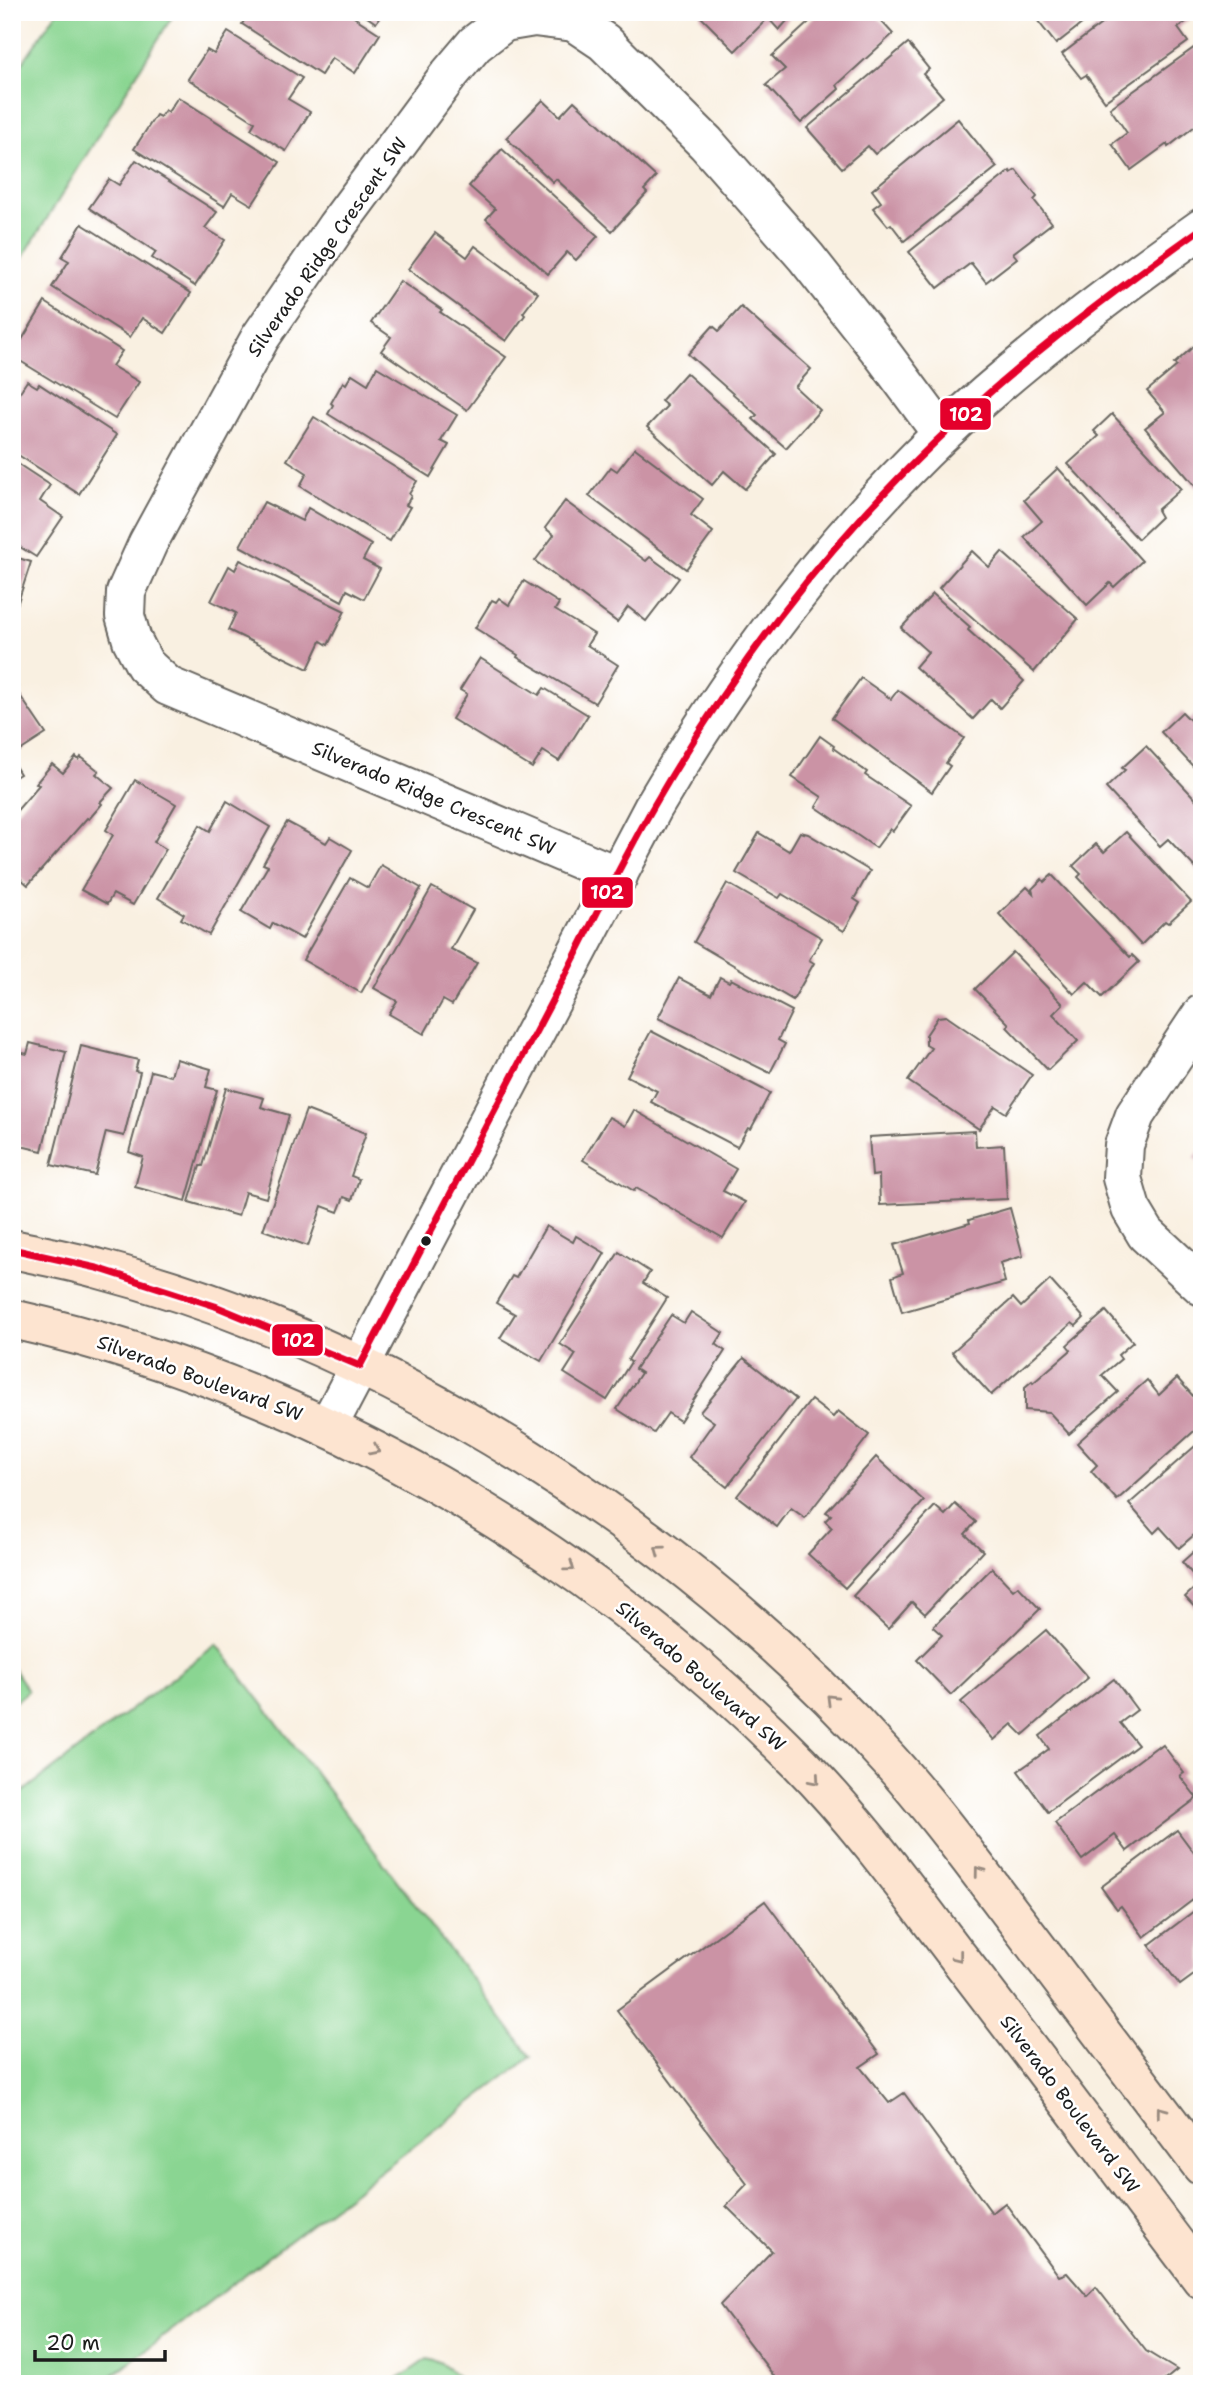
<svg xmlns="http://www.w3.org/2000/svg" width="1214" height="2396" font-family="'Shantell Sans',sans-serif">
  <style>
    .green { fill: #8ad592; stroke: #537857; stroke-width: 2 }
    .building { fill: #cb93a5 }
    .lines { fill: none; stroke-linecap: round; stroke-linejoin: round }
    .street-casing { stroke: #696661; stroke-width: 42 }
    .secondary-casing { stroke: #696661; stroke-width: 42 }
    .street { stroke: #fff; stroke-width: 38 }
    .secondary { stroke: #fde4d0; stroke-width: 38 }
    .bus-1-casing { stroke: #fff; stroke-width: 12 }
    .bus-1 { stroke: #e4002b; stroke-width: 7 }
    .oneway { stroke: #988a7f }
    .bus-dot { fill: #1c1c1c; stroke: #fff; stroke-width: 2.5 }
    .labels { text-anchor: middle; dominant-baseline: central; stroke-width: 5; stroke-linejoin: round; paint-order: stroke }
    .street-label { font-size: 19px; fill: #1c1c1c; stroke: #fff }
    .line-badge { stroke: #fff; stroke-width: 2.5 }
    .badge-label { font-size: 19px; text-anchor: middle; font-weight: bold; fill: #fff }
  </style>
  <rect width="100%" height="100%" fill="#fff"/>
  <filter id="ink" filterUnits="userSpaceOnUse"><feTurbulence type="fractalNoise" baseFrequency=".0143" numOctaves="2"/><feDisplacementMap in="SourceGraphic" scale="14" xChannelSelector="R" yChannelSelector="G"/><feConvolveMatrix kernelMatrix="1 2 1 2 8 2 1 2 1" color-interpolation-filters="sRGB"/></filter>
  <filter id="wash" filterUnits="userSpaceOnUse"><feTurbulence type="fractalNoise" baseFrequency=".00686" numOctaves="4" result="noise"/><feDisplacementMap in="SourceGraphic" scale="28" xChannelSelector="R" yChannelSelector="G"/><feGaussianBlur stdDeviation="1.57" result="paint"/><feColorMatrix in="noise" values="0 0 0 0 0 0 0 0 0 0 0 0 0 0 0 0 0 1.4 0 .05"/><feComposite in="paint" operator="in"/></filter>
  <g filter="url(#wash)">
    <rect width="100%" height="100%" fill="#f9f0e1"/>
    <g class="green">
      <polygon points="57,12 175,12 12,275 12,78"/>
      <polygon points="217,1644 531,2057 101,2384 12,2384 12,1800"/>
      <polygon points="12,1667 28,1691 12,1704"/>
      <path d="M427 2359C449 2364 450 2373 468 2384H391Z"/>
    </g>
    <g id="blocks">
      <g class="building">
        <polygon points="250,12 346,12 380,34 355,73 332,58 321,75 242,24"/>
        <polygon points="360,12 383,12 376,23"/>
        <polygon points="703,12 795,12 779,30 768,18 735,51 700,16"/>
        <polygon points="820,12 873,12 893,34 837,85 839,89 801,123 766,85 785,69 772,56"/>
        <polygon points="1036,12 1097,12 1056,44 1038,21 1041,18"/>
        <polygon points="1117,12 1199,12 1178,28 1188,42 1105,101 1086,75 1081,78 1062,54"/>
        <polygon points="228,32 302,78 288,99 310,112 286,151 251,129 255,122 188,79 207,50 214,54"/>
        <polygon points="1202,42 1202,128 1199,123 1168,147 1167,144 1131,170 1112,144 1127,133 1110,108"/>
        <polygon points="908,43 929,69 923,74 943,97 875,154 868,146 842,168 807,128"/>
        <polygon points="178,97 280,162 252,205 232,193 224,206 134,149 156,115 160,117 165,110 168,112"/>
        <polygon points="543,100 560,116 574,101 656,177 644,190 647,193 612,231 556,179 553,182 506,138"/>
        <polygon points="958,119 997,167 904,241 891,224 888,226 873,208 881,202 872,190"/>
        <polygon points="502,149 598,236 576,260 567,252 548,274 486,219 495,209 469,186"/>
        <polygon points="136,160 217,212 205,228 225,240 195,286 152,258 156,252 89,208 109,179 119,185"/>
        <polygon points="1016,170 1037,197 1034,200 1052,223 1013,253 1017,258 986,282 971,263 938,288 909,252 1010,171 1011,173"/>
        <polygon points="82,224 191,293 165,333 142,318 130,337 52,287 69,261 62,257"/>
        <polygon points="435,233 467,257 475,246 538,293 523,313 525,315 506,341 408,269"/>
        <polygon points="400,281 442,310 440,312 506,357 467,410 381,351 391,337 371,323"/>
        <polygon points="45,302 122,351 112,366 139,382 115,419 12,356"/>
        <polygon points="741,307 811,369 795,387 820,410 786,448 753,419 757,415 688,354 713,326 719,331"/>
        <polygon points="1194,346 1202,355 1202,494 1145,428 1165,412 1147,391 1177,366 1174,364"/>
        <polygon points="377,367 457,415 441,441 449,445 430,477 328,414 333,405 331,403 343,382 346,384 352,374 368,384"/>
        <polygon points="686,373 776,454 745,489 724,471 712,485 647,427 667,406 661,401"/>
        <polygon points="27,381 37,387 39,384 117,435 79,494 12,451 12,420 16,415 12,412 12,404"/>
        <polygon points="1112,414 1181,489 1157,510 1161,517 1138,539 1068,464 1099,436 1094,431"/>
        <polygon points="314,417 417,481 409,494 411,496 406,505 410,507 390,541 300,486 307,473 287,460"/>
        <polygon points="635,448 703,499 691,515 713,532 686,569 589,496 611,467 617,471"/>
        <polygon points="12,460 50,485 40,501 63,517 36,557 12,542"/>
        <polygon points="1058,468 1142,561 1114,587 1110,583 1087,605 1024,537 1042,521 1024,500"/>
        <polygon points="565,501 646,561 650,557 679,578 646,621 628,607 617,622 535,561 554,535 545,528"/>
        <polygon points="264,502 302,521 308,508 371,545 363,560 380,569 364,599 347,590 342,601 240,546"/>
        <polygon points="972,551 989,567 1002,552 1078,619 1034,672 939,588"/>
        <polygon points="12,556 31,562 16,608 12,607"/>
        <polygon points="240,560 345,611 328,645 321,641 308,669 228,630 236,613 211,601 229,566 235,570"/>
        <polygon points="524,581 559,603 555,610 594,634 587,645 618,665 595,703 517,657 518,655 475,628 492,600 496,602 499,598 509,605"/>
        <polygon points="933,594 970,627 968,630 1024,681 1000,708 991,699 973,719 915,667 928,652 901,628"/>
        <polygon points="480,658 539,695 544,688 588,715 559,761 543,751 532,768 452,719 467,694 460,690"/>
        <polygon points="12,671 18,686 12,688"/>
        <polygon points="861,678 891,699 898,690 964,738 946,763 950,766 932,792 832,718"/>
        <polygon points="19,694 46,734 12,756 12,698"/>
        <polygon points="1202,708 1202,776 1161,732 1182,712 1190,720"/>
        <polygon points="820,736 834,746 833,748 867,772 865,775 911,806 893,831 890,829 876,848 816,807 822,797 792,777"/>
        <polygon points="1146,746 1202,806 1202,875 1168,839 1160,846 1106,788 1125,770 1122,768"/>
        <polygon points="76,757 79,760 81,757 99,771 96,774 113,788 100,802 102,804 89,819 87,818 28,885 12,871 12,816 39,785 36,783 52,764 63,773"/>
        <polygon points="12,761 20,774 12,779"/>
        <polygon points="135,780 176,804 154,842 166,849 133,905 113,894 107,904 81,890 113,835 106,830"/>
        <polygon points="227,801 270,827 209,935 181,919 184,914 158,898 200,825 210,831"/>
        <polygon points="287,822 326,843 330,837 352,850 302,939 273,923 270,929 241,912 268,866 263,864"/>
        <polygon points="800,832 808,834 870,871 854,899 860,903 844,931 782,894 779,898 736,873 759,833 789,851"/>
        <polygon points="1126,832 1191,902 1168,923 1165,921 1141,945 1078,877 1081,874 1073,866 1096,844 1104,852"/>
        <polygon points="381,865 421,888 361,993 303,960 350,878 368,888"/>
        <polygon points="1052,875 1130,957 1132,955 1139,962 1102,997 1087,982 1074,994 999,914 1027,887 1033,893 1032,889 1042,879 1044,882"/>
        <polygon points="727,883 822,938 809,960 814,963 793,1000 694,942"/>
        <polygon points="432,887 473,910 451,949 477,963 452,1005 443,1000 424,1034 389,1014 397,1001 374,988"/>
        <polygon points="1013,952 1063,1004 1053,1014 1078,1041 1048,1070 1007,1027 1009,1024 975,989"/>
        <polygon points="720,977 729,982 731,979 792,1011 778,1040 785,1044 770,1073 658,1018 679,978 711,995"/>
        <polygon points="946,1016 1032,1075 1006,1113 995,1106 979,1129 908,1081 931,1048 926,1045 926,1035 938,1017"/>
        <polygon points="651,1031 770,1093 751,1129 748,1128 737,1147 651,1102 657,1091 627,1076"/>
        <polygon points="30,1043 66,1052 42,1151 12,1144 12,1050 27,1054"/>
        <polygon points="81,1046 138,1060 135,1071 140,1072 124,1136 106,1132 95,1175 51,1165"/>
        <polygon points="176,1059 211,1069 206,1087 217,1090 186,1201 135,1187 143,1157 129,1152 151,1071 171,1076"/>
        <polygon points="226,1088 264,1098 261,1107 289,1115 266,1198 245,1192 238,1216 189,1202 200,1166 203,1166"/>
        <polygon points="306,1110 366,1133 351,1176 359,1179 352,1200 344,1197 338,1212 322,1206 308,1246 263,1230"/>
        <polygon points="634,1110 736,1169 723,1191 745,1202 723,1238 636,1188 634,1191 583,1160 609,1117 625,1126"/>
        <polygon points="975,1131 976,1147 1004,1145 1007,1199 880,1205 879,1175 872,1176 869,1137"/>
        <polygon points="1202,1148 1202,1164 1194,1158"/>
        <polygon points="1010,1208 1023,1256 1000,1263 1005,1282 902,1312 892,1277 903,1273 894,1245 970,1223 969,1220"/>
        <polygon points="546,1226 573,1242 576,1236 605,1253 541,1361 500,1338 515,1314 496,1303 512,1276 516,1278"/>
        <polygon points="619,1252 650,1272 643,1283 667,1298 628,1360 631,1362 607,1400 564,1373 576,1354 560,1344"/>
        <polygon points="1050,1280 1084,1318 1076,1326 1072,1323 991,1395 952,1352 1013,1298 1021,1307"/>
        <polygon points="1106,1311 1133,1342 1118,1355 1121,1359 1102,1375 1118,1392 1069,1434 1049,1412 1025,1410 1025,1387 1032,1381 1033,1383 1071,1350 1067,1345"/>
        <polygon points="691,1312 723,1333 716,1344 725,1351 680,1421 668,1413 654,1433 617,1409 641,1373 635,1369 671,1315 684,1323"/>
        <polygon points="744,1358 796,1399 727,1487 689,1457 714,1422 700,1412"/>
        <polygon points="1177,1378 1202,1406 1202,1424 1117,1500 1091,1471 1097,1465 1077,1443 1147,1380 1159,1395"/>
        <polygon points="811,1400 833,1417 838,1411 869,1435 805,1518 791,1508 777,1527 737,1496"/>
        <polygon points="1202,1440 1202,1528 1179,1548 1160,1527 1154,1533 1129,1504"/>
        <polygon points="876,1457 924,1501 845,1588 808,1554 832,1528 825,1521 831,1515 826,1512"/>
        <polygon points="955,1504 976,1522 965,1534 983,1551 925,1614 912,1602 888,1629 853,1596 935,1506 945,1515"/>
        <polygon points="1202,1544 1202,1615 1185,1597 1200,1583 1182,1562"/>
        <polygon points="992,1568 1013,1590 1018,1586 1040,1609 951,1695 917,1660 942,1635 933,1627"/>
        <polygon points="1046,1630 1088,1678 1023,1735 1012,1724 994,1740 961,1702"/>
        <polygon points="1114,1679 1137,1710 1120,1723 1138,1745 1048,1812 1018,1771 1049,1749 1040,1736"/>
        <polygon points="1163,1745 1184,1773 1180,1776 1197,1798 1127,1851 1115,1835 1082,1860 1055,1823 1158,1746 1159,1748"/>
        <polygon points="1177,1830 1195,1854 1202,1849 1202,1893 1144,1937 1121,1906 1117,1909 1101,1887"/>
        <polygon points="765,1901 879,2054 860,2067 889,2103 904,2093 992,2213 1005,2203 1059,2276 1067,2273 1087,2296 1096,2287 1146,2351 1177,2370 1160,2384 780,2384 720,2305 772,2251 726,2206 747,2184 617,2010"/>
        <polygon points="1202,1905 1202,1969 1180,1985 1149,1945"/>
      </g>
    </g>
  </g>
  <g filter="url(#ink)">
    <use href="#blocks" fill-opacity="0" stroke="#696661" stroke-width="2"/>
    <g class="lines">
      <g class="street-casing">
        <g id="street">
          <polyline points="618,876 168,686 145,665 132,640 125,616 126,592 148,543 260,338 336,227 448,76 475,44 504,22 534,17 574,22 604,42 706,143 806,257 884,356 942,434"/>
          <polyline points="1202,1014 1135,1115 1124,1145 1122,1178 1131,1209 1146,1234 1202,1286"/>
          <path d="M328 1426 654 806C734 670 827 544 941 435 1022 359 1112 292 1202 228"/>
        </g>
      </g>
      <g class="secondary-casing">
        <g id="secondary">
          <path d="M12 1249C40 1255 68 1260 96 1268 394 1346 684 1532 889 1760 936 1812 977 1869 1019 1924 1080 2005 1141 2085 1202 2166"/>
          <path d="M12 1319C311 1386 584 1545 799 1762 858 1822 908 1891 959 1958 1041 2064 1121 2172 1202 2279"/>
        </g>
      </g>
      <use href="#street" class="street"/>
      <use href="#secondary" class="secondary"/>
      <g class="bus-1-casing">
        <path id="bus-1" d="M12 1249 97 1268 215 1306 360 1366C425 1242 490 1119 555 995 588 932 619 866 655 804 714 702 783 604 862 517 962 406 1080 315 1202 228"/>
      </g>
      <use href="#bus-1" class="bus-1"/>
    </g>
    <defs><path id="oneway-chevron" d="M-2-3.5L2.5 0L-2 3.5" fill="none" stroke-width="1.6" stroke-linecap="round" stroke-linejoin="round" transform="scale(1.75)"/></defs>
    <g class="oneway">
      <use href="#oneway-chevron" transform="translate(375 1450) rotate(27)"/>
      <use href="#oneway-chevron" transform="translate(659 1550) rotate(-144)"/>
      <use href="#oneway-chevron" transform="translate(570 1567) rotate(36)"/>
      <use href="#oneway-chevron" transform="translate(831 1699) rotate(-135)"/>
      <use href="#oneway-chevron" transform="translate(815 1780) rotate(49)"/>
      <use href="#oneway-chevron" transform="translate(979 1871) rotate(-127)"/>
      <use href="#oneway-chevron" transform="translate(958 1957) rotate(52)"/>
      <use href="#oneway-chevron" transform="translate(1161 2111) rotate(-127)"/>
    </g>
  </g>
  <circle class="bus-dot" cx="426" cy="1241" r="6"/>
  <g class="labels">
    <g class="street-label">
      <text transform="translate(327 247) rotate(-55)">Silverado Ridge Crescent SW</text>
      <text transform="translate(434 798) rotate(23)">Silverado Ridge Crescent SW</text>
      <text transform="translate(200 1378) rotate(20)">Silverado Boulevard SW</text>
      <text transform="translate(701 1676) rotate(41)">Silverado Boulevard SW</text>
      <text transform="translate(1070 2104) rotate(53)">Silverado Boulevard SW</text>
    </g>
  </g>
  <g class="line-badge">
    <rect x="939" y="397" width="53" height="34" rx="7" fill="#e4002b"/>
    <rect x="581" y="876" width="53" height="33" rx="7" fill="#e4002b"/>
    <rect x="271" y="1323" width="53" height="34" rx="7" fill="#e4002b"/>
  </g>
  <g class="badge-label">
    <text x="966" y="421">102</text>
    <text x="607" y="899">102</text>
    <text x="298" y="1347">102</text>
  </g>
  <rect width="1214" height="2396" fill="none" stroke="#fff" stroke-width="42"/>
  <path d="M35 2350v10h130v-10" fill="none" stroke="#1c1c1c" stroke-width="3.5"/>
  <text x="46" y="2350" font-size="21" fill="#1c1c1c" stroke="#ffffff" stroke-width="5" paint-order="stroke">20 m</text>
</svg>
